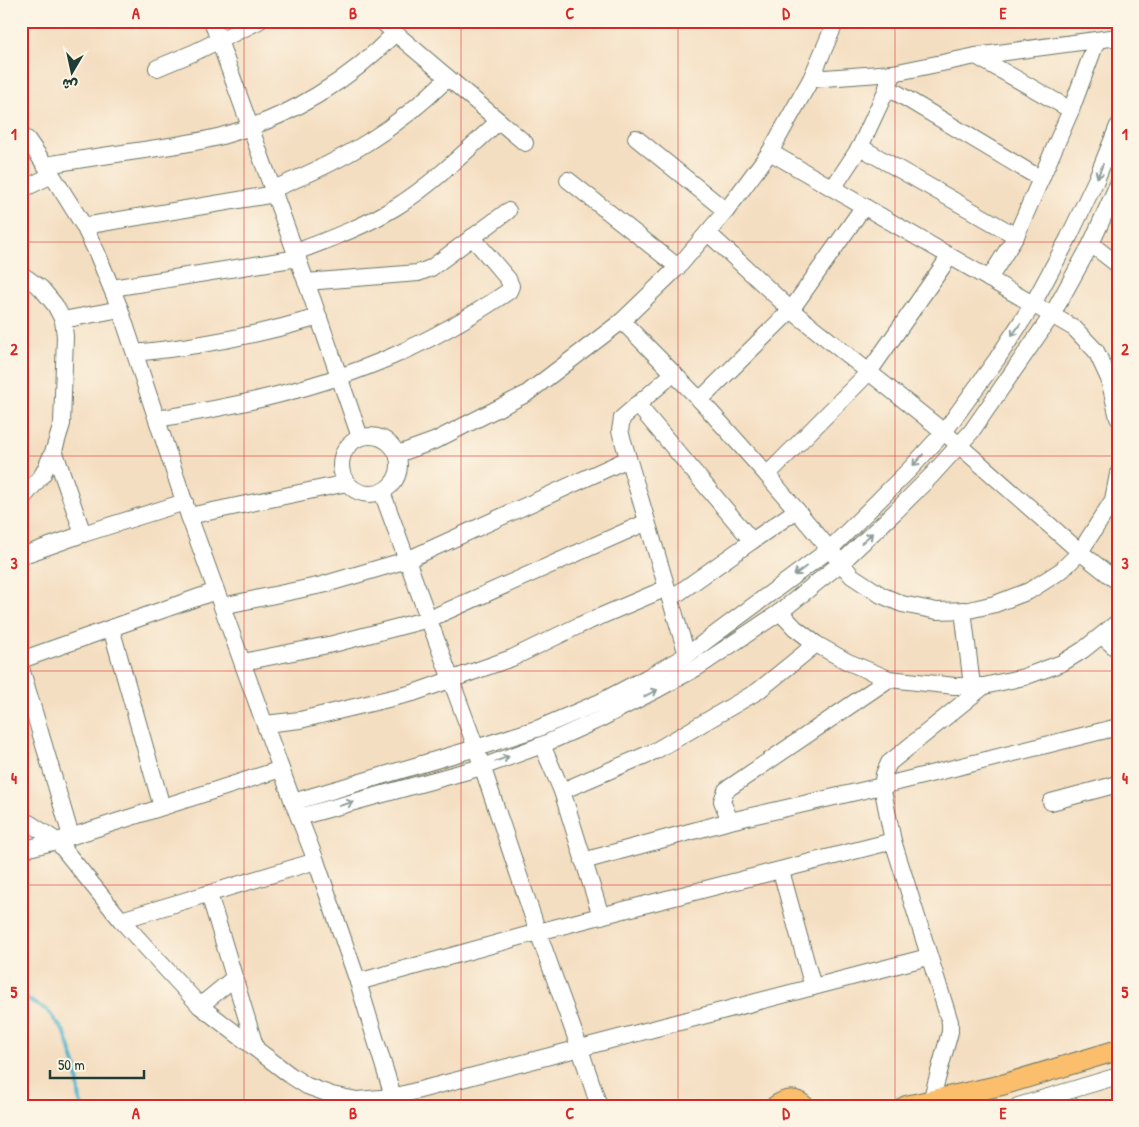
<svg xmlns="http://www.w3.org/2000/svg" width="1139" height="1127" font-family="'Patrick Hand','Playpen Sans Arabic',sans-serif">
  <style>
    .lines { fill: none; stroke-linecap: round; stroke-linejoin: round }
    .stream { stroke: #51b5cf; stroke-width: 4 }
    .minor-casing { stroke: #6a7565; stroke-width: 18 }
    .major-casing { stroke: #6a7565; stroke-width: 22 }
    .minor { stroke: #fff; stroke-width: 16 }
    .major { stroke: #fabe6d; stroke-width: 20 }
    .oneway { stroke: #8f9e9a }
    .grid { fill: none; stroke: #d62828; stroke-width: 1; stroke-opacity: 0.55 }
    .neatline { fill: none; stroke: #d62828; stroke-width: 2 }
    .grid-label { font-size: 16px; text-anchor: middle; font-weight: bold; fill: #d62828 }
  </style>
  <rect width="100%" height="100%" fill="#fcf5e5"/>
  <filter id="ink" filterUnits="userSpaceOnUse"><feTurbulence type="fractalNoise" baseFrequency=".02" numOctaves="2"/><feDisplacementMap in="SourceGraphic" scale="10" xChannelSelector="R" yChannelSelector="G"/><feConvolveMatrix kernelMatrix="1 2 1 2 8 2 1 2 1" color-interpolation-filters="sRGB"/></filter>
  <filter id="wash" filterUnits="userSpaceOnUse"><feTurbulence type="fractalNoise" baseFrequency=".0096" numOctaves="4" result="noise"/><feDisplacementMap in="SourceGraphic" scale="20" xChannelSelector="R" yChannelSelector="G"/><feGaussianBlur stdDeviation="1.12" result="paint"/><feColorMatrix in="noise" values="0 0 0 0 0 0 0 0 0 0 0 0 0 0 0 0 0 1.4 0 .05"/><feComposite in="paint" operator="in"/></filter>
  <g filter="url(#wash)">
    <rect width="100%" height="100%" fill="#f4dec1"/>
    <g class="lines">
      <polyline class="stream" points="21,996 47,1010 65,1033 76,1067 80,1101 82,1106"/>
    </g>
  </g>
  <g filter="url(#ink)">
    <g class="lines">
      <g class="minor-casing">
        <g id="minor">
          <polyline points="212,21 313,301 360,437"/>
          <polyline points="381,21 525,143"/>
          <polyline points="976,56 1071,110"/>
          <polyline points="157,68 193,53 259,21"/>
          <polyline points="811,79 893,73 976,56 1118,37"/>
          <polyline points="887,87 1041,179"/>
          <polyline points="636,138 726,211"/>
          <polyline points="27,139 52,175 84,226 97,253 120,309 189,516 293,802 316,861 358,982 396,1106"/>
          <polyline points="860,147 1016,236"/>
          <polyline points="770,152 1074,328 1096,351 1109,379 1118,418"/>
          <path d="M46 165C81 159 116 154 151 149 176 145 201 142 225 135 289 118 350 80 395 33"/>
          <polyline points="568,180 678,267"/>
          <polyline points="833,188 860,147 892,78"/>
          <path d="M273 189C344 160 393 132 448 78"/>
          <polyline points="21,190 52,175"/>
          <polyline points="84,226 275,194"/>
          <polyline points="708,233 791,310 944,432 1080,552 1118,582"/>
          <polyline points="1091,244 1118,265"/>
          <path d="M296 252C330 239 365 226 396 207 434 183 466 151 499 121"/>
          <polyline points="21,274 41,288 55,305 63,320 65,336 62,424 54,450 43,474 21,500"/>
          <polyline points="989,279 1016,236 1071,110 1097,40"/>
          <polyline points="306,282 418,273 431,268 508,211"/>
          <polyline points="112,288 298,258"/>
          <polyline points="63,320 120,309"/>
          <polyline points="622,321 700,400 767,475 852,576 881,595 902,604 937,611 969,610 995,604 1029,591 1062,570 1080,552 1113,500 1118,474"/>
          <path d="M135 353C198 347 258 335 319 317"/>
          <polyline points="674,373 622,418 620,431 687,655"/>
          <polyline points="700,400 791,310 864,206"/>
          <polyline points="637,404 752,541 797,510"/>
          <path d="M157 419C237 406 318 389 393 356 434 338 472 316 509 291L511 286 508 279 472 237"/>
          <circle cx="370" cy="465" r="29"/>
          <polyline points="54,450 83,534"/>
          <polyline points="398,454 434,441 526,394 622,321 678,267 726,211 770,152 811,79 836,21"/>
          <polyline points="767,475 869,372 950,256"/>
          <polyline points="382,492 476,748 538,932 580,1049 599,1106"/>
          <polyline points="189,516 347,483"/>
          <polyline points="21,556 83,534 185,502"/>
          <polyline points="670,599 752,541"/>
          <polyline points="222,606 322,585 407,560 628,459"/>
          <polyline points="963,610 972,686"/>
          <polyline points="780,612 795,628 816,644 848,662 889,679 955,686 984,686 1024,677 1062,663 1083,650 1118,622"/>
          <polyline points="111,628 162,807"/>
          <polyline points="1102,636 1118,650"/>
          <polyline points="21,660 216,591"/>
          <polyline points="243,662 333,644 429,619 647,522"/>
          <polyline points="21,668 71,836"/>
          <polyline points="265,724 300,720 413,693 512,658 580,625 667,588"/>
          <polyline points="542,745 562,791 601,916"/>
          <polyline points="562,791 655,751 758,691 816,644"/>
          <polyline points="293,802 476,748 539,728 600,702 646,678 687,655 830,549 910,469 944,432 997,359 1033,304 1068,239 1096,180 1118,126"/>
          <polyline points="1051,802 1118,784"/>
          <polyline points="299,817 482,767 542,745 600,719 656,690 698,667 780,612 841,563 896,511 931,476 971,432 1052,315 1091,244 1118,184"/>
          <polyline points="21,821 29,823 57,841 281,769"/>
          <polyline points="730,821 722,801 726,790 889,679"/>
          <polyline points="21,850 57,841 121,920 200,1006 290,1075 307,1086 332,1095 357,1100 393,1097 928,957"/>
          <polyline points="583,861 730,821 882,786 1118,727"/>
          <polyline points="781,871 813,987"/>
          <polyline points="209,894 256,1049"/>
          <polyline points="121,920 316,861"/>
          <polyline points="358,982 538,932 893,841"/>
          <polyline points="200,1006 234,978"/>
          <polyline points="931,1101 950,1032 950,1022 893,841 882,786 884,774 889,763 984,686"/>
          <polyline points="1018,1106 1118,1076"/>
        </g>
      </g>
      <g class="major-casing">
        <g id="major">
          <path d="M776 1106C785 1099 795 1098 804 1106"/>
          <polyline points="906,1106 1002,1085 1118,1050"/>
        </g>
      </g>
      <use href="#minor" class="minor"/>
      <use href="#major" class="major"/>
    </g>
    <defs><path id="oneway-shaft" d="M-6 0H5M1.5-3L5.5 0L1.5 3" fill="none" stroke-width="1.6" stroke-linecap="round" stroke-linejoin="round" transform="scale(1.25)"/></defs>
    <g class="oneway">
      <use href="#oneway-shaft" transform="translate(1100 171) rotate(112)"/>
      <use href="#oneway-shaft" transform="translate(1016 330) rotate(124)"/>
      <use href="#oneway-shaft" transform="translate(918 460) rotate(132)"/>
      <use href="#oneway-shaft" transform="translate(867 538) rotate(-43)"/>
      <use href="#oneway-shaft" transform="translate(800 571) rotate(143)"/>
      <use href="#oneway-shaft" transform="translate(651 693) rotate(-27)"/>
      <use href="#oneway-shaft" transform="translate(502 759) rotate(-20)"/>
      <use href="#oneway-shaft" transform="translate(346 804) rotate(-15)"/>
    </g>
  </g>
  <path class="grid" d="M244 21V1106M461 21V1106M678 21V1106M895 21V1106M21 242H1118M21 456H1118M21 671H1118M21 885H1118"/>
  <rect width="1139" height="1127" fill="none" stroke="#fcf5e5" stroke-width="55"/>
  <g transform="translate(72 72) rotate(189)" stroke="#fcf5e5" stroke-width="4" paint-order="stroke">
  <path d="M0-4L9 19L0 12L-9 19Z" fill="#1f3d34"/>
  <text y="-8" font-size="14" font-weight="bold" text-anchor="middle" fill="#1f3d34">ش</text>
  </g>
  <path d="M50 1070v8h94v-8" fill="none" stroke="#1f3d34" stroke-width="2.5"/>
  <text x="58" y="1070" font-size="15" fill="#1f3d34" stroke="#fcf5e5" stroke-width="4" paint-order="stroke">50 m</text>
  <rect x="28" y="28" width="1084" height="1072" class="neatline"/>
  <g class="grid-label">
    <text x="136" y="19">A</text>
    <text x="353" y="19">B</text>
    <text x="570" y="19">C</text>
    <text x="786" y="19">D</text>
    <text x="1003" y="19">E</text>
    <text x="14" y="140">1</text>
    <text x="1125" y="140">1</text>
    <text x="14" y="355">2</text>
    <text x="1125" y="355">2</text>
    <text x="14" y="569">3</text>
    <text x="1125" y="569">3</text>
    <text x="14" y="784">4</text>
    <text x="1125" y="784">4</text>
    <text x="14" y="998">5</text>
    <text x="1125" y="998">5</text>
    <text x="136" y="1119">A</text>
    <text x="353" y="1119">B</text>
    <text x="570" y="1119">C</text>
    <text x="786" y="1119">D</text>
    <text x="1003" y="1119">E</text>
  </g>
</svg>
